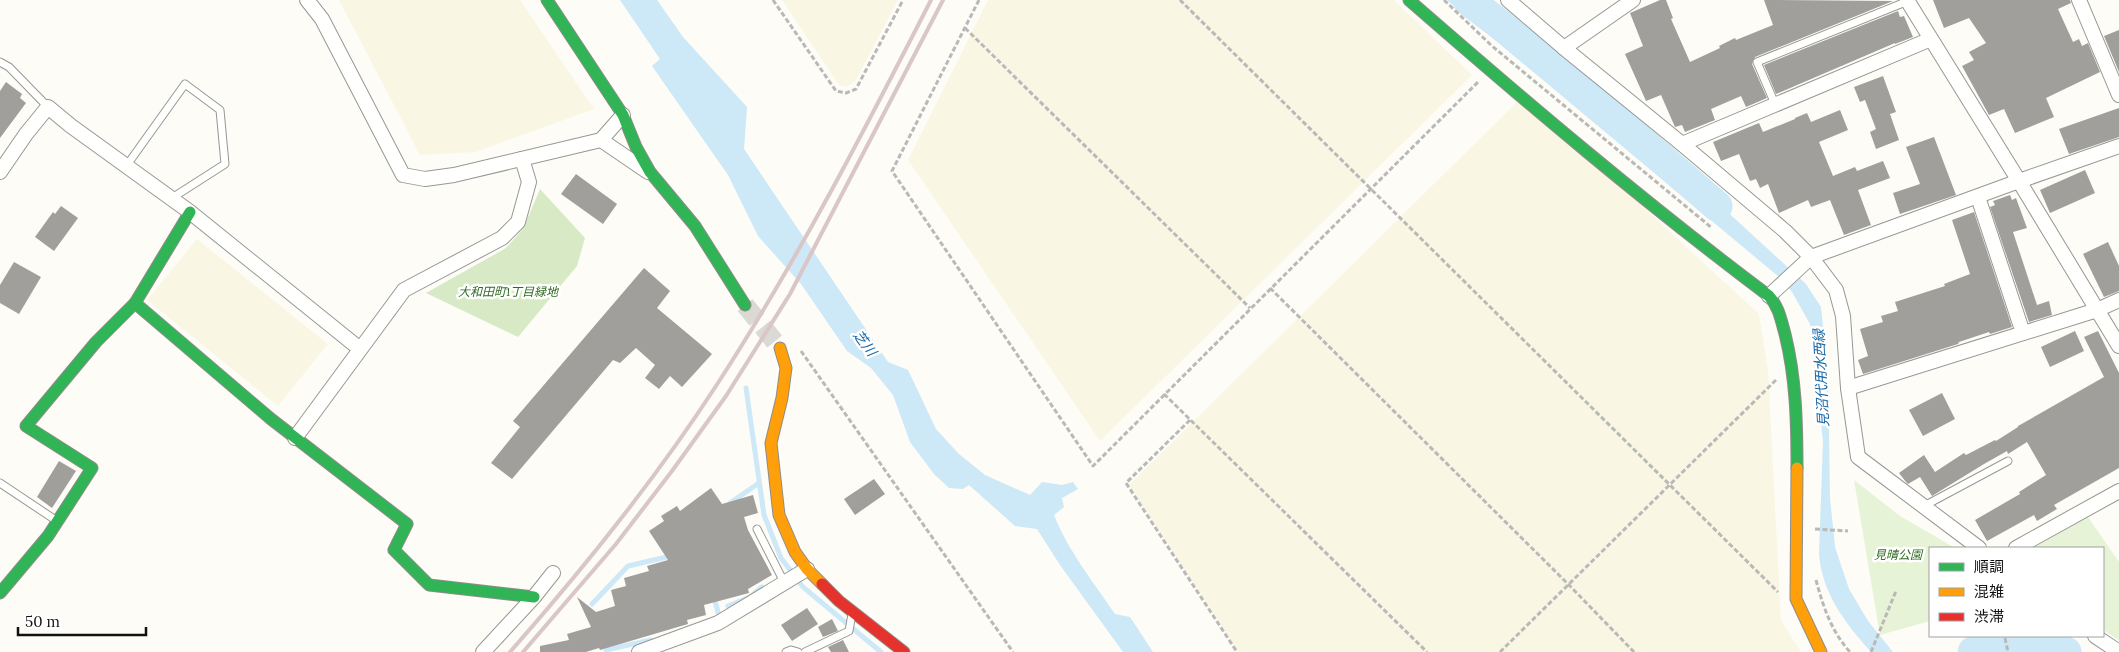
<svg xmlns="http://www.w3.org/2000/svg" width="2119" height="652" font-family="Lora,'Noto Sans JP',serif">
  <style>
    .farmland { fill: #f9f7e4 }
    .green { fill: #e7f3d7 }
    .forest { fill: #d8eac5 }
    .water { fill: #cde8f7 }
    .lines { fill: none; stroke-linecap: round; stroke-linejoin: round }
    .stream { stroke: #cde8f7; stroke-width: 5 }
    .river { stroke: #cde8f7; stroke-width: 31 }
    .building { fill: #a19f9c }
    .secondary-tunnel { stroke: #dad9d4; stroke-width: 19; stroke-dasharray: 19 9; stroke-linecap: butt }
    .lane-casing { stroke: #979795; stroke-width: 9 }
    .street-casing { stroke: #979795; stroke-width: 16 }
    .fast-casing { stroke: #8e8d8b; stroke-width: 13 }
    .slow-casing { stroke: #8e8d8b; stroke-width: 13 }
    .jam-casing { stroke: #8e8d8b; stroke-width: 13 }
    .path { stroke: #b9b9b8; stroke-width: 3; stroke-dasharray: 5 2.5; stroke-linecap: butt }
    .lane { stroke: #fffffe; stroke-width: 7 }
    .street { stroke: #fffffe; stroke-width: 14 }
    .fast { stroke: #30b455; stroke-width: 11 }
    .slow { stroke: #ff9f0a; stroke-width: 11 }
    .jam { stroke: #e5322d; stroke-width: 11 }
    .rail { stroke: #d9c6c7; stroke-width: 4 }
    .labels { text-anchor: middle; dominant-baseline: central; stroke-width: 5; stroke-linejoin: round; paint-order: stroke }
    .park-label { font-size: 12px; font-style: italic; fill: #2f6b1f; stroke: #fff }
    .water-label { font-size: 14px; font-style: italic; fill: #1768a6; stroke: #fff }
  </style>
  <rect width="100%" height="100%" fill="#fdfcf7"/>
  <g class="farmland">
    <polygon points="339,0 520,0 594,109 476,152 420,155"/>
    <polygon points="782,0 898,0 856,80 846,87 839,85"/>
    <polygon points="988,0 1394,0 1472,75 1100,441 908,160"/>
    <polygon points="1523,96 1759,314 1768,369 1781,621 1801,652 1239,652 1129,485"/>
    <polygon points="197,239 328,344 278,406 147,300"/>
  </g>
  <g class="green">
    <polygon points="1854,480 1900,516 1955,548 1930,548 1930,621 1880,635"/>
    <polygon points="2088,517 2119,562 2119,640 2103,630 2103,548 2032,548"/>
  </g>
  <polygon class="forest" points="540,189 585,238 577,266 518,337 426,293 506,248 523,229"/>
  <g class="water">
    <path d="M620 0H657L683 37 747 107 744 149 888 362 908 370 936 429 959 454 985 475 1030 495 1042 482 1062 485 1073 482 1078 489 1062 498 1064 507 1054 515C1067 549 1094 583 1115 614L1130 617 1153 652H1123L1060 565 1037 529 1015 526 969 485 963 489 949 488 934 474 910 442 893 395 871 368 847 351 801 284 758 236 728 175 652 66 660 59Z"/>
    <path d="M1447 0H1462L1506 33 1515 43 1540 60 1539 64 1553 71 1576 93 1673 170 1696 183 1806 284 1821 307 1828 373 1830 498 1835 547 1849 589 1868 621 1893 652H1871C1845 623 1822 593 1819 554L1823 441 1810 324 1792 292 1779 277Z"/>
    <path d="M2022 644C2043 644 2063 643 2083 652H1967L1982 647Z"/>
  </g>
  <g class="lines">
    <g class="stream">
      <polyline points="746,388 764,515 781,558 803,587 881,652"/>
      <polyline points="730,503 759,483"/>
      <polyline points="714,597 720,620"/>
      <polyline points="592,604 628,566 671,556"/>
      <polyline points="728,606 750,597 762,587"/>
      <polyline points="606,650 651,640"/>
    </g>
    <g class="river">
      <polyline points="1468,0 1543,57 1717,206"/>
      <path d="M1973 652C1997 644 2044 641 2066 652"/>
    </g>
  </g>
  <g class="building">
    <polygon points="1660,0 1666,0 1673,18 1671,19 1690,62 1720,48 1719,46 1735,38 1736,40 1773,25 1764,0 1893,1 1755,57 1752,64 1767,98 1746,107 1741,96 1711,109 1715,120 1685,132 1682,125 1675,127 1661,95 1646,101 1625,54 1643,46 1630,13"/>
    <polygon points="1933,0 2070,0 2071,3 2058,9 2073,42 2079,39 2082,46 2088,43 2100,72 2046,98 2054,117 2015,133 2004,109 1989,115 1962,66 1974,60 1969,52 1986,43 1969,18 1944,28"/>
    <polygon points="1898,11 1900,17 1904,16 1913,37 1895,44 1895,43 1776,94 1764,65"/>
    <polygon points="2119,30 2119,72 2104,36"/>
    <polygon points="1883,76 1896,112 1890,114 1899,140 1876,149 1870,132 1876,129 1865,100 1860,102 1854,87"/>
    <polygon points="6,82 22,94 20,98 26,103 0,138 0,91"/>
    <polygon points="2119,108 2119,137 2069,154 2059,129"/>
    <polygon points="1840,110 1848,130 1819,142 1833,176 1855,167 1857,171 1883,161 1890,178 1858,190 1871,225 1844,235 1830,200 1811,207 1808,200 1779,213 1768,184 1760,188 1756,179 1750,181 1739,154 1721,161 1713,142 1759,123 1763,132 1795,119 1795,118 1807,113 1811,122"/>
    <polygon points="1934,137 1956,195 1900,214 1893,193 1920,184 1906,147"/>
    <polygon points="2085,170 2095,193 2050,213 2040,190"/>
    <polygon points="576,174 617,204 603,224 561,194"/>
    <polygon points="2010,195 2012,200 2016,198 2027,228 2013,232 2037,305 2049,301 2052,315 2029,322 1990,207 1995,205 1993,201"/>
    <polygon points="61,206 78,218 54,251 35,237 53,212 55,214"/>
    <polygon points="1974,212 2012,327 1990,334 1989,332 1959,342 1958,344 1863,374 1858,360 1868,356 1860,329 1883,322 1881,316 1898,311 1895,302 1945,286 1944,284 1970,274 1952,220"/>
    <polygon points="2108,242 2119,266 2119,291 2104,297 2083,254"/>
    <polygon points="14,262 41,277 19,314 0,303 0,285"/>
    <polygon points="644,268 670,291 657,308 712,354 682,387 670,376 659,389 645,378 655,365 636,348 620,363 613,360 512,479 491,463 520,427 513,421"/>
    <polygon points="2075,331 2084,351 2050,367 2041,347"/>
    <polygon points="2098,331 2119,373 2119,468 2054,505 2057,509 2037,521 2034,515 1987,541 1975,520 2020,494 2019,492 2046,475 2027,442 2008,454 2007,451 1984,464 1932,496 1920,477 1908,484 1906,482 1899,473 1924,455 1935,472 1964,453 1966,455 1995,440 1996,441 2018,427 2018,426 2104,377 2084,337"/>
    <polygon points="1942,393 1955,419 1923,436 1909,410"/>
    <polygon points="59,461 76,471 52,508 37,497"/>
    <polygon points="874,479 885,494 855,515 844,499"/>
    <polygon points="711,488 722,504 753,495 758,513 744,517 748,530 772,575 748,589 749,593 704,605 706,615 687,620 688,624 600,650 599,648 586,652 540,652 540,646 569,640 567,634 591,627 577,597 596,612 615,606 611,590 626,586 624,578 649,571 647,566 668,560 649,531 664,521 661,516 677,506 680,511"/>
    <polygon points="807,608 818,624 792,641 781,625"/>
    <polygon points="832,619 838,631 823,637 818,627"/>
    <polygon points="843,640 849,652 831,652 828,647"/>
  </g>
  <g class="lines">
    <polyline class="secondary-tunnel" points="745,305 780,348"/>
    <g class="lane-casing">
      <g id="lane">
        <polyline points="0,62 9,67 48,107"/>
        <polyline points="1775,104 1757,62 1908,1"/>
        <polyline points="127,165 185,84 220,110 225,164 172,198"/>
        <polyline points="0,483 57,521"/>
        <polyline points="1924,506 2008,461"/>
        <polyline points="757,529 785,584"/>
        <polyline points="786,652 791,650 798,652"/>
        <polyline points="805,652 849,631 852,614"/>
      </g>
    </g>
    <g class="street-casing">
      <g id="street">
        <polyline points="307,0 322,19 403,175 425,179 454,175 601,140 648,172"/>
        <polyline points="1508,0 1564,48"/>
        <polyline points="1633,0 1564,48 1682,144 1785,231 1811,257 1836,290 1843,316 1848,388 1858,457 1979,548"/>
        <polyline points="1907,0 2019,181 2119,146"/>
        <polyline points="2079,0 2119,95"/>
        <polyline points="601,140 623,115"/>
        <polyline points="1682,144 1931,39"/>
        <polyline points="0,172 26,134 48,107 71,126 190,212 360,349"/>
        <polyline points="1978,197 2023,333"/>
        <polyline points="1769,296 1811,257 2019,181 2119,346"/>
        <polyline points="1848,388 2097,310 2119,300"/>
        <polyline points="295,438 404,290 502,238 518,222 529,182 522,159"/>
        <polyline points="2016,548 2119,491"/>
        <polyline points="2095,636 2119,652"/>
        <polyline points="483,652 534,597 553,573"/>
        <polyline points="639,652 718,623 807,569"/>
      </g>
    </g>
    <g class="fast-casing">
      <g id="fast">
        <polyline points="547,0 623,115 636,147 650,172 695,226 745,305"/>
        <path d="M1409 0C1526 102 1645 203 1769 296 1779 307 1781 320 1785 334 1796 378 1797 423 1797 468"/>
        <polyline points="135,303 271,419 407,524 394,550 429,585 534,597"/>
        <polyline points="0,593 48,536 92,468 26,426 96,342 135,303 190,212"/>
      </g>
    </g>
    <g class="slow-casing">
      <g id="slow">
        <polyline points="780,348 786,368 782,398 771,443 779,515 795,552 807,569 822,584"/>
        <polyline points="1797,468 1796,599 1821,652"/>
      </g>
    </g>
    <g class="jam-casing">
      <polyline id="jam" points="822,584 839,601 904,652"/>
    </g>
    <g class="path">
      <polyline points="773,0 836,91 846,93 856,89 903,0"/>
      <polyline points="979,0 892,171 1093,466 1478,82"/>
      <polyline points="1180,0 1778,592"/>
      <polyline points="1444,0 1492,46 1712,228"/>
      <polyline points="965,28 1250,308"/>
      <polyline points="1270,288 1569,585 1634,652"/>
      <polyline points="801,351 1013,652"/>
      <polyline points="1164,394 1427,652"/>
      <polyline points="1190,420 1126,483 1237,652"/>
      <polyline points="1815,529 1848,531"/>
      <path d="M1816 580C1823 606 1831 631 1850 652"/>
      <polyline points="2005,638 2008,652"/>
      <polyline points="1500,652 1776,380"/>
      <polyline points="1871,652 1896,591"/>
    </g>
    <use href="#lane" class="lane"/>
    <use href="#street" class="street"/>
    <use href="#fast" class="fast"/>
    <use href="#slow" class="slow"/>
    <use href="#jam" class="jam"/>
    <g class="rail">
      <path d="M510 652C584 568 655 480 716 386 796 263 864 131 931 0"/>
      <polyline points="523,652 616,544 672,471 726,396 790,294 943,0"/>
    </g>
  </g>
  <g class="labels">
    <g class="park-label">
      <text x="508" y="291">大和田町1丁目緑地</text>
      <text x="1898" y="554">見晴公園</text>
    </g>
    <g class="water-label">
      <text transform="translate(865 343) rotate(53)">芝川</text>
      <text transform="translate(1821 378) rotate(-93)">見沼代用水西緑</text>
    </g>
  </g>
  <rect x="1929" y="547" width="175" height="90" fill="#ffffff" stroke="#a0a0a0"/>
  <rect x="1939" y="563" width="25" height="8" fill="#30b455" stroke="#a0a0a0"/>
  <text x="1974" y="572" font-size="15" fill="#111111">順調</text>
  <rect x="1939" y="588" width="25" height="8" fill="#ff9f0a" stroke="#a0a0a0"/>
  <text x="1974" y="597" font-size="15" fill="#111111">混雑</text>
  <rect x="1939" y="613" width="25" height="8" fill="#e5322d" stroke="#a0a0a0"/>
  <text x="1974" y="622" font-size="15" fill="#111111">渋滞</text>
  <path d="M18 627v8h128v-8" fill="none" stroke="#111111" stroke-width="2.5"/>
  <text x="25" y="627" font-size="15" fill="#111111" stroke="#ffffff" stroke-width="4" paint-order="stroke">50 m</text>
</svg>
